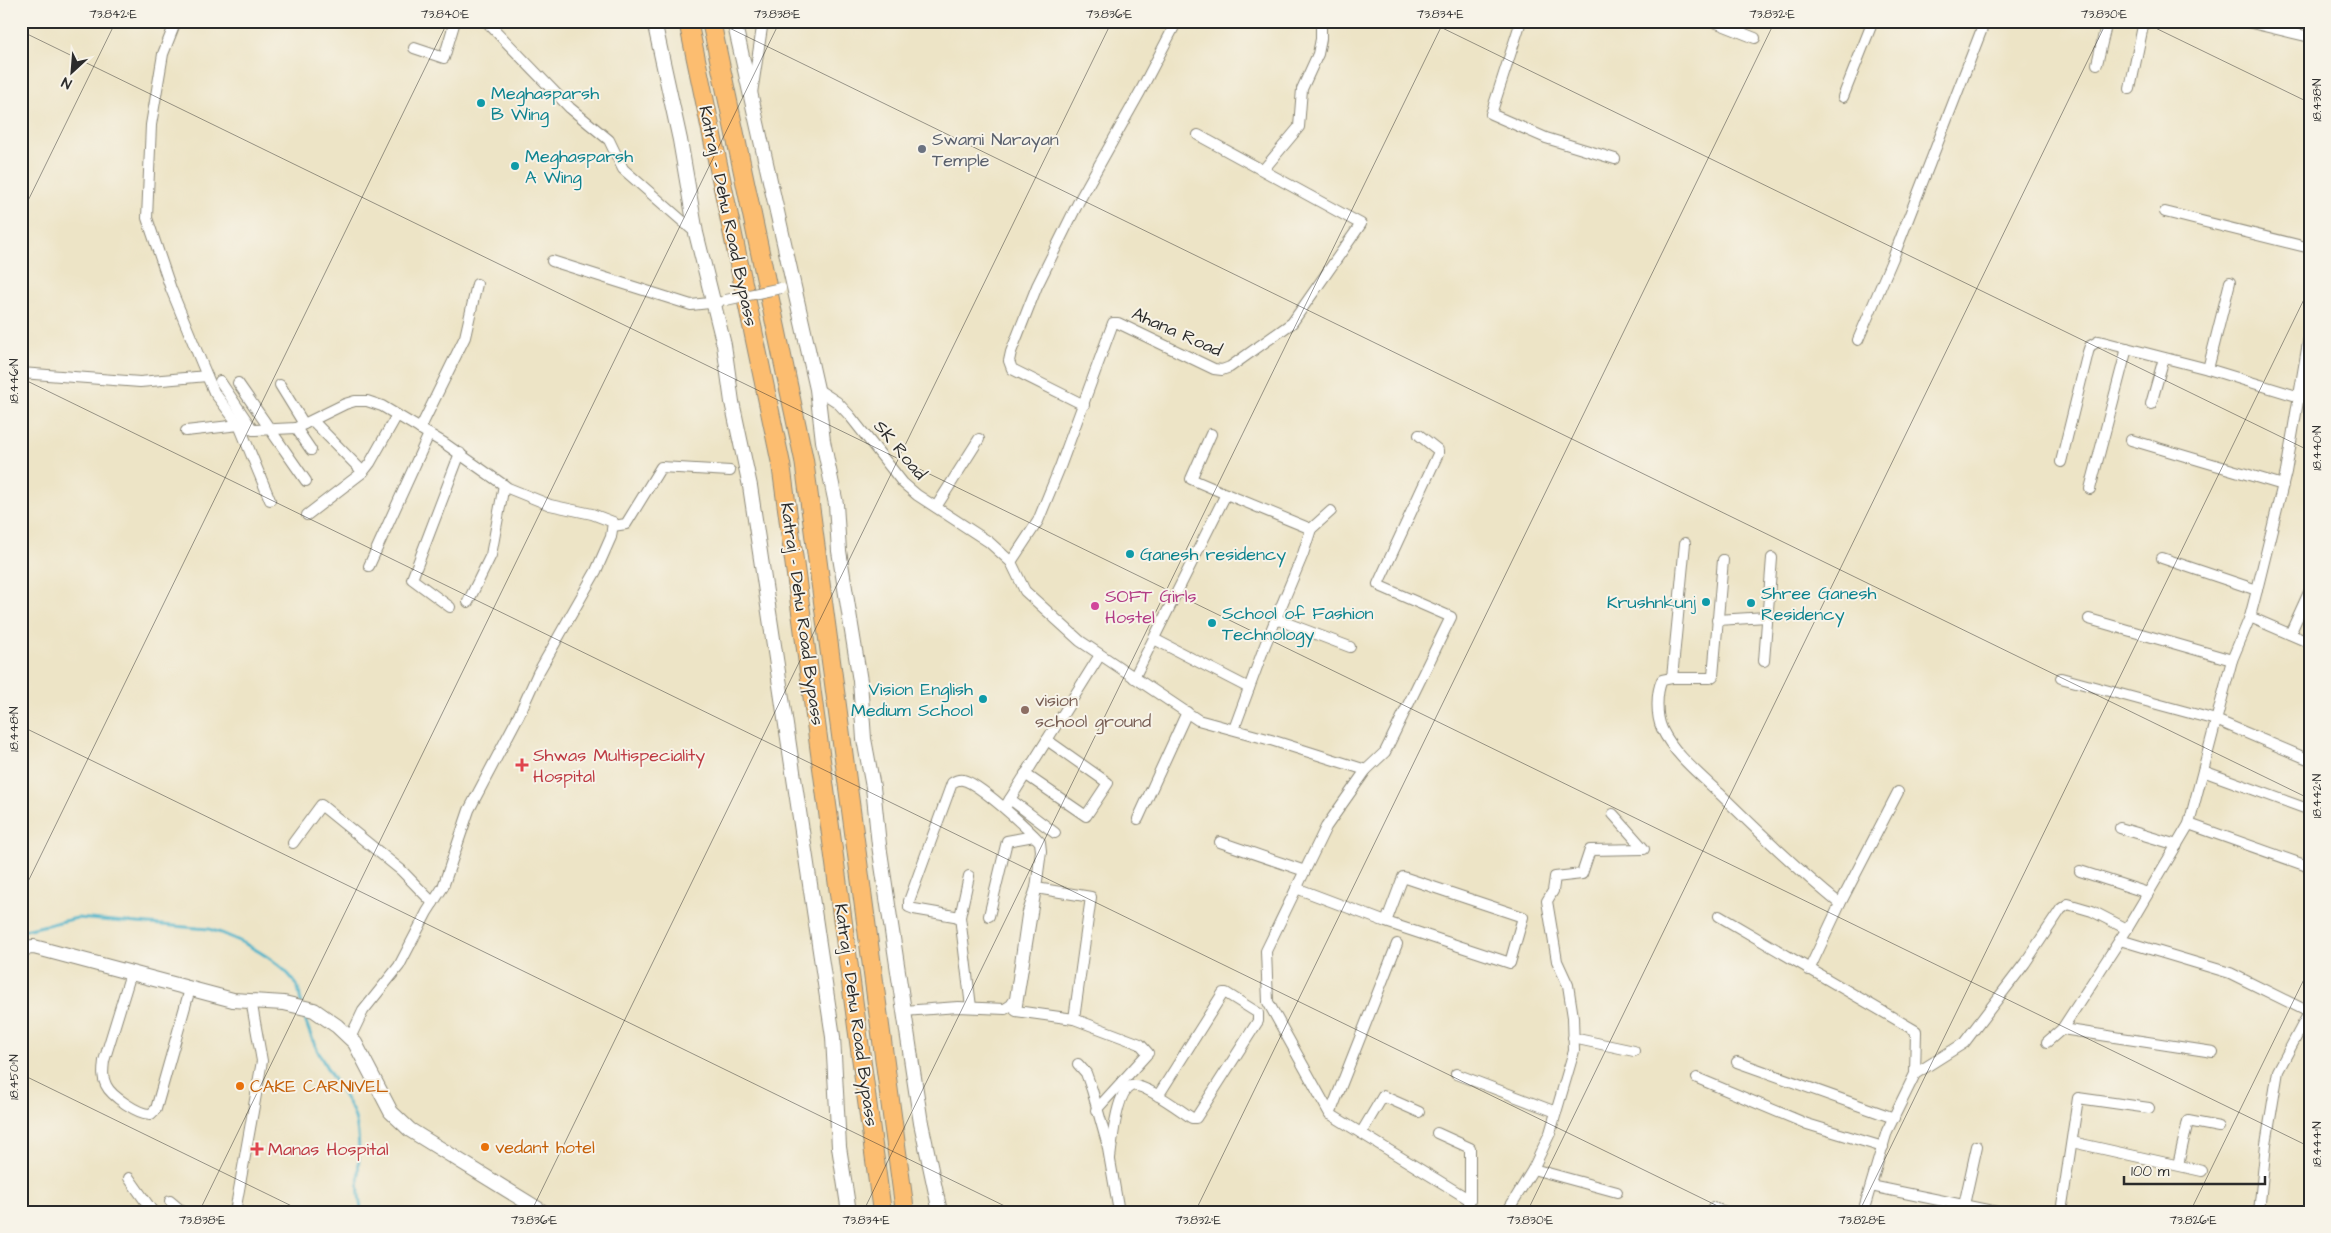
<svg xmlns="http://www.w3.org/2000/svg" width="2331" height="1233" font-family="'Architects Daughter',sans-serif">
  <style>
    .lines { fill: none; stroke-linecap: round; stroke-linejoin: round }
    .stream { stroke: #4ab2c9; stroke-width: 3 }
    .minor-casing { stroke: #8c8878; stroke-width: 12 }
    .tertiary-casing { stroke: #8c8878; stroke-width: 16 }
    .trunk-casing { stroke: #8c8878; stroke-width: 20 }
    .minor { stroke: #fff; stroke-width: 10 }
    .tertiary { stroke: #fff; stroke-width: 14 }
    .trunk { stroke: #fcbd6f; stroke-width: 18 }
    .minor-bridge-casing { stroke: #8c8878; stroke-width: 12; stroke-linecap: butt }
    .minor-bridge { stroke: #fff; stroke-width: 10 }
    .ticks { fill: none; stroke: #2b2b2b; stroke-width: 1; stroke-opacity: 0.45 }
    .culture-dot { fill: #0f9aa8; stroke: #f7f3e8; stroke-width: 2 }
    .worship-dot { fill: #6b7280; stroke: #f7f3e8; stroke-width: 2 }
    .hotel-dot { fill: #d1479c; stroke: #f7f3e8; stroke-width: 2 }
    .education-dot { fill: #8d6e63; stroke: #f7f3e8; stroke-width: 2 }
    .health-dot { fill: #e0444e; stroke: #f7f3e8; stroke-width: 2 }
    .food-dot { fill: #e8710a; stroke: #f7f3e8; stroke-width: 2 }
    .labels { text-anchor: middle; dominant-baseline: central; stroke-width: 4; stroke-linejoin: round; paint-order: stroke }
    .culture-label { font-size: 18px; fill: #0d838f; stroke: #f7f3e8; text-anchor: start }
    .worship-label { font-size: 18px; fill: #5b616d; stroke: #f7f3e8; text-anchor: start }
    .street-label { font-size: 18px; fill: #2b2b2b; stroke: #f7f3e8 }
    .hotel-label { font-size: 18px; fill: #b23c85; stroke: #f7f3e8; text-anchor: start }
    .education-label { font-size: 18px; fill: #785e54; stroke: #f7f3e8; text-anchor: start }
    .health-label { font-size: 18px; fill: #be3a42; stroke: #f7f3e8; text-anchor: start }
    .food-label { font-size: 18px; fill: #c56008; stroke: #f7f3e8; text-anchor: start }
    .neatline { fill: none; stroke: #2b2b2b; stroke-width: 2 }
    .ticks-label { font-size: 12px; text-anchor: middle; fill: #2b2b2b }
  </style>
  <rect width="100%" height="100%" fill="#f7f3e8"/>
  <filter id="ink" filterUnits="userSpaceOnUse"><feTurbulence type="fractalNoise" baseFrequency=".02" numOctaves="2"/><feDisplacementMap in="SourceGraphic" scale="10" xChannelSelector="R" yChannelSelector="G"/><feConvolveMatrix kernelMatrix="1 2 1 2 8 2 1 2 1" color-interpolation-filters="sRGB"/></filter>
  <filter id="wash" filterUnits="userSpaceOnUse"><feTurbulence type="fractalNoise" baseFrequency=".0096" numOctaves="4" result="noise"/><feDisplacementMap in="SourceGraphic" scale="20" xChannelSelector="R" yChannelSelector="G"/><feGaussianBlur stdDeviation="1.12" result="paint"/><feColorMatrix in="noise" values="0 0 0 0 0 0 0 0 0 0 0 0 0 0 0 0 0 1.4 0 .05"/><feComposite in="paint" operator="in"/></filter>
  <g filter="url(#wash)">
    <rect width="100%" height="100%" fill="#ede4c6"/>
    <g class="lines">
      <g class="stream">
        <path d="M21 931 77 918 209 929C236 937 286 962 298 988 300 993 300 999 301 1003"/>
        <path d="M303 1012C310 1039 323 1062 337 1085 342 1094 349 1103 353 1112 365 1144 353 1179 362 1212"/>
      </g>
    </g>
  </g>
  <g filter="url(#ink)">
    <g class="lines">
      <g class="minor-casing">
        <g id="minor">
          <polyline points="176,21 163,54 151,125 147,218 171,289 207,376 214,392 239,425 255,430 296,428 345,404 355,401 367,401 382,406 444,443 508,488 550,505 592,514 613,522 611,537 596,571 538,673 519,715 469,810 443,887 427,912 399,966 363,1011 350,1038"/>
          <polyline points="486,21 570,108 609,140 623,169 696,233"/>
          <polyline points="1521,21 1491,114 1546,138 1615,159"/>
          <polyline points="1712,21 1755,38"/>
          <polyline points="2243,21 2310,37"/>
          <polyline points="414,48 444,58 455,21"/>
          <polyline points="2097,64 2107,21"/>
          <polyline points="2130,89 2144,21"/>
          <polyline points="752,93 763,21"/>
          <polyline points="1843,97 1873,21"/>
          <polyline points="1264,169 1299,127 1302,89 1318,54 1321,39 1321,21"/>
          <polyline points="2165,212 2310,248"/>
          <polyline points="552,261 691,305 719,302"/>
          <polyline points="1858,340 1893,258 1985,21"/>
          <polyline points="2208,369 2230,282"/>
          <polyline points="21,373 140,382 207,376"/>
          <polyline points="220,381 253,430"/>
          <polyline points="238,383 306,481"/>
          <polyline points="280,385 304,424"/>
          <polyline points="817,389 837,402 850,416 903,483 917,495 989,542 1011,562 1025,591 1080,641 1198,720 1271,740 1366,770"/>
          <polyline points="2151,404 2164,358"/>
          <polyline points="1084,405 1012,369 1009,361 1011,352 1037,286 1079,201 1140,92 1177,21"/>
          <polyline points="313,421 363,472"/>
          <polyline points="296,428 311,450"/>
          <polyline points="420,429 465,337 477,284"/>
          <polyline points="186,431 239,425 270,500"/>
          <polyline points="1419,435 1438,450 1438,454 1378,584 1382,587 1451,617 1385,752 1366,770 1326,827 1266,951 1268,1002 1330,1114 1470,1200 1467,1212"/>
          <polyline points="2131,440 2283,485"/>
          <polyline points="2061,462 2088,352 2090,346 2099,341 2208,369 2300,397"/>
          <polyline points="2090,489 2127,348"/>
          <polyline points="1226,494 1311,529"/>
          <polyline points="936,507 979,439"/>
          <polyline points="307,515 363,472 370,463 397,415"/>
          <polyline points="613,526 626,524 661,467 730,471"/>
          <polyline points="2162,558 2257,590"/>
          <path d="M1723 560 1713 676 1710 678H1672L1662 680C1656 693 1656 716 1662 729 1674 754 1698 773 1718 792 1757 830 1797 869 1840 904L1809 970"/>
          <polyline points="1011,562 1038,521 1060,467 1113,323 1118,323 1214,369 1222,370 1230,367 1292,323 1361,224 1198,135"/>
          <polyline points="369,566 429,434"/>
          <polyline points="468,602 491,555 504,485"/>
          <polyline points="450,607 412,579 460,453"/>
          <polyline points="2250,617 2310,643"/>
          <polyline points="1276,619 1350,647"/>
          <polyline points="2089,619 2232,660"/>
          <polyline points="1717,620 1767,617"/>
          <polyline points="2290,634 2310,590"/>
          <polyline points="1154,639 1249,688"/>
          <polyline points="1764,661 1772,558"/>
          <polyline points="1134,678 1226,494 1191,479 1211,434"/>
          <polyline points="1672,678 1685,543"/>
          <polyline points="2061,678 2216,720 2310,760"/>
          <polyline points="1234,729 1265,645 1303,554 1311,529 1331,511"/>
          <polyline points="2203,771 2310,810"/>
          <polyline points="1025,774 1086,816 1108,783 1047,740"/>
          <polyline points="1010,799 1055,833"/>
          <polyline points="1007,804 1100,655"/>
          <polyline points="1138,819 1187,712"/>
          <polyline points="2189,824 2310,867"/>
          <polyline points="2120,828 2177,845"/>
          <polyline points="1220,842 1305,871"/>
          <polyline points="293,843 321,805 401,870 433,903"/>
          <polyline points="2080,871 2148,893"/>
          <polygon points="1036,888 1091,897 1074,1019 1016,1011"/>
          <polyline points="1296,888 1386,922 1510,963 1523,917 1403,877 1386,922"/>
          <polyline points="1840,904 1898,792"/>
          <polyline points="989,916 1007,841 1034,836"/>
          <polyline points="1719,916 1916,1031 1915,1074"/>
          <polyline points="960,917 971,1007"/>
          <polyline points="2120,940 2230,973 2309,1012"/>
          <path d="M131 973 104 1061C103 1070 102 1077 106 1085 111 1096 139 1115 151 1114L156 1109 190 989"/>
          <path d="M904 1011 958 1007 1005 1009 1011 1005 1015 999 1027 915 1036 888 1041 851 1040 842C1028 829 979 783 963 780 958 779 955 781 952 783L909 901V907L914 909 960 917 969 876"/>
          <polyline points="1074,1019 1140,1044 1148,1053 1096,1110"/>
          <polyline points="2062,1029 2213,1052"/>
          <polyline points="1573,1038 1634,1051"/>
          <polyline points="2047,1042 2062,1029 2127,929 2189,824 2232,660 2250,617 2257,590 2286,472 2310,331"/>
          <polyline points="1737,1062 1894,1118"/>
          <polyline points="1078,1064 1086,1073 1092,1090 1107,1143 1119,1212"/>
          <polyline points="1456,1074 1556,1112"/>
          <polyline points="1697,1078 1807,1124 1883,1147"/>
          <polyline points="1330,1114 1397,944"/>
          <polyline points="1361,1133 1383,1096 1419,1112"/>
          <polyline points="1437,1133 1470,1148 1470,1200"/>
          <polyline points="2072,1142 2202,1171"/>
          <path d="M1110 1158C1112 1144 1116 1092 1131 1086 1143 1082 1181 1111 1192 1118H1196L1258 1021V1013L1226 993H1223L1158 1096"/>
          <polyline points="2178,1165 2188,1121 2219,1127"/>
          <polyline points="1533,1169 1617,1192"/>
          <polyline points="129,1178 153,1212"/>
          <polyline points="1871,1186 1997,1212"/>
          <polyline points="170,1201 183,1212"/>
          <polyline points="1964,1205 1977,1146"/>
          <polyline points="1713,1208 1726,1212"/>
          <polyline points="235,1212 262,1061 251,1000"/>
          <polyline points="1507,1212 1533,1169 1550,1133 1574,1051 1573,1017 1568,985 1557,961 1547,901 1553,891 1555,877 1582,874 1590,850 1644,849 1613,814"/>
          <polyline points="1863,1212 1887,1131 1915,1074 1964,1043 2025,963 2061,909 2068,904 2092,911 2127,929"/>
          <polyline points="2061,1212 2078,1098 2149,1108"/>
          <polyline points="2259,1212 2266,1144 2278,1071 2310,1011"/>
        </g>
      </g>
      <g class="tertiary-casing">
        <g id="tertiary">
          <polyline points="654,21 680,140 696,233 724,345 732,402 750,486 833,1037 839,1147 849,1212"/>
          <polyline points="734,21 817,389 823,441 836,504 839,551 860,681 864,739 873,787 879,845 913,1071 921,1123 940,1212"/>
          <polyline points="21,948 34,947 233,1000 284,1003 314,1010 337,1026 355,1043 391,1112 410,1130 543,1212"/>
        </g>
      </g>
      <g class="trunk-casing">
        <g id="trunk">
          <polyline points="688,21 781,464 882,1212"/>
          <polyline points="711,21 804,460 905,1212"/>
        </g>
      </g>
      <use href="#minor" class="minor"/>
      <use href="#tertiary" class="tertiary"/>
      <use href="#trunk" class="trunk"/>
      <g class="minor-bridge-casing">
        <polyline id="minor-bridge" points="726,300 781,288"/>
      </g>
      <use href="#minor-bridge" class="minor-bridge"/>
    </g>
  </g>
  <path class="ticks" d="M715 21 2310 799M1428 21 2310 451M2141 21 2310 103M21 31 2310 1147M21 215 116 21M21 378 1730 1212M21 726 1017 1212M21 896 448 21M21 1074 304 1212M199 1212 780 21M531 1212 1112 21M863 1212 1444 21M1195 1212 1775 21M1527 1212 2107 21M1859 1212 2310 287M2190 1212 2310 967"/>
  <g class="culture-dot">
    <circle cx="481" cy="103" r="5"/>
    <circle cx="515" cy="166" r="5"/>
    <circle cx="1130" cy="554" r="5"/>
    <circle cx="1706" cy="602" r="5"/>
    <circle cx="1751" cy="603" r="5"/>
    <circle cx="1212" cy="623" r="5"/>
    <circle cx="983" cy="699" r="5"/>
  </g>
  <circle class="worship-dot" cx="922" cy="149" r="5"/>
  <circle class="hotel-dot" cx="1095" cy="606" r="5"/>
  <circle class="education-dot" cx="1025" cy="710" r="5"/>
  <g class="health-dot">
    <path d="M519.5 757.5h5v5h5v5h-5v5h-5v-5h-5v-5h5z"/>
    <path d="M254.5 1141.5h5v5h5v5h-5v5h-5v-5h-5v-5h5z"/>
  </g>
  <g class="food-dot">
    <circle cx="240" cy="1086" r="5"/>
    <circle cx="485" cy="1147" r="5"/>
  </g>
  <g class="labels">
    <g class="culture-label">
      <text x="491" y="93">Meghasparsh<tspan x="491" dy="21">B Wing</tspan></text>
      <text x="525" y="156">Meghasparsh<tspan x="525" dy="21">A Wing</tspan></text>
      <text x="1140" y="554">Ganesh residency</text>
      <text x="1761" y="593">Shree Ganesh<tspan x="1761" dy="21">Residency</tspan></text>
      <text x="1696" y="602" text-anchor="end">Krushnkunj</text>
      <text x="1222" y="613">School of Fashion<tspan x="1222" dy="21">Technology</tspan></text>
      <text x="973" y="689" text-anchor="end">Vision English<tspan x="973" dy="21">Medium School</tspan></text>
    </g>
    <g class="worship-label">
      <text x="932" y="139">Swami Narayan<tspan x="932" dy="21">Temple</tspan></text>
    </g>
    <g class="street-label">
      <text transform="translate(728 216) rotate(78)">Katraj - Dehu Road Bypass</text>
      <text transform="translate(1177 332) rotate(24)">Ahana Road</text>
      <text transform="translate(900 450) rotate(50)">SK Road</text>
      <text transform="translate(802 614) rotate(82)">Katraj - Dehu Road Bypass</text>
      <text transform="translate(856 1015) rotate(82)">Katraj - Dehu Road Bypass</text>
    </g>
    <g class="hotel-label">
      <text x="1105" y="596">SOFT Girls<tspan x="1105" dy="21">Hostel</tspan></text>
    </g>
    <g class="education-label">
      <text x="1035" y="700">vision<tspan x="1035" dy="21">school ground</tspan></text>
    </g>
    <g class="health-label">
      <text x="533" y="755">Shwas Multispeciality<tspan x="533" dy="21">Hospital</tspan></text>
      <text x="268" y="1149">Manas Hospital</text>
    </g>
    <g class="food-label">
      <text x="250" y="1086">CAKE CARNIVEL</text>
      <text x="495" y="1147">vedant hotel</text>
    </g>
  </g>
  <rect width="2331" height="1233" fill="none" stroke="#f7f3e8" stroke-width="55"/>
  <g transform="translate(72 72) rotate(206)" stroke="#f7f3e8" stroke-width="4" paint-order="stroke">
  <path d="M0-4L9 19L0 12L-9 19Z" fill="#2b2b2b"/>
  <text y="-8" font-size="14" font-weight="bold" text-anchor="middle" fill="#2b2b2b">N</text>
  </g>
  <path d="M2124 1176v8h141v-8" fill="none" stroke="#2b2b2b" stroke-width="2.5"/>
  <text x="2131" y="1176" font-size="15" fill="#2b2b2b" stroke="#f7f3e8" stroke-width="4" paint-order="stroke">100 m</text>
  <rect x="28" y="28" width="2276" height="1178" class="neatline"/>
  <g class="ticks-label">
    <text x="113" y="18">73.842°E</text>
    <text x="445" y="18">73.840°E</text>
    <text x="777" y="18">73.838°E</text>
    <text x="1109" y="18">73.836°E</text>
    <text x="1440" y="18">73.834°E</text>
    <text x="1772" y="18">73.832°E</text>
    <text x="2104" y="18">73.830°E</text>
    <text transform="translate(2317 100) rotate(-90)" y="4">18.438°N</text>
    <text transform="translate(14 381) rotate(-90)" y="4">18.446°N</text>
    <text transform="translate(2317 448) rotate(-90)" y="4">18.440°N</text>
    <text transform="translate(14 729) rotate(-90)" y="4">18.448°N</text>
    <text transform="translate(2317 796) rotate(-90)" y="4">18.442°N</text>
    <text transform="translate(14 1077) rotate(-90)" y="4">18.450°N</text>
    <text transform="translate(2317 1144) rotate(-90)" y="4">18.444°N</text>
    <text x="202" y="1224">73.838°E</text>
    <text x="534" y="1224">73.836°E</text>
    <text x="866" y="1224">73.834°E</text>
    <text x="1198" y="1224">73.832°E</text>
    <text x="1530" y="1224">73.830°E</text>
    <text x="1862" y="1224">73.828°E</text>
    <text x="2193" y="1224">73.826°E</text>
  </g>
</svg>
